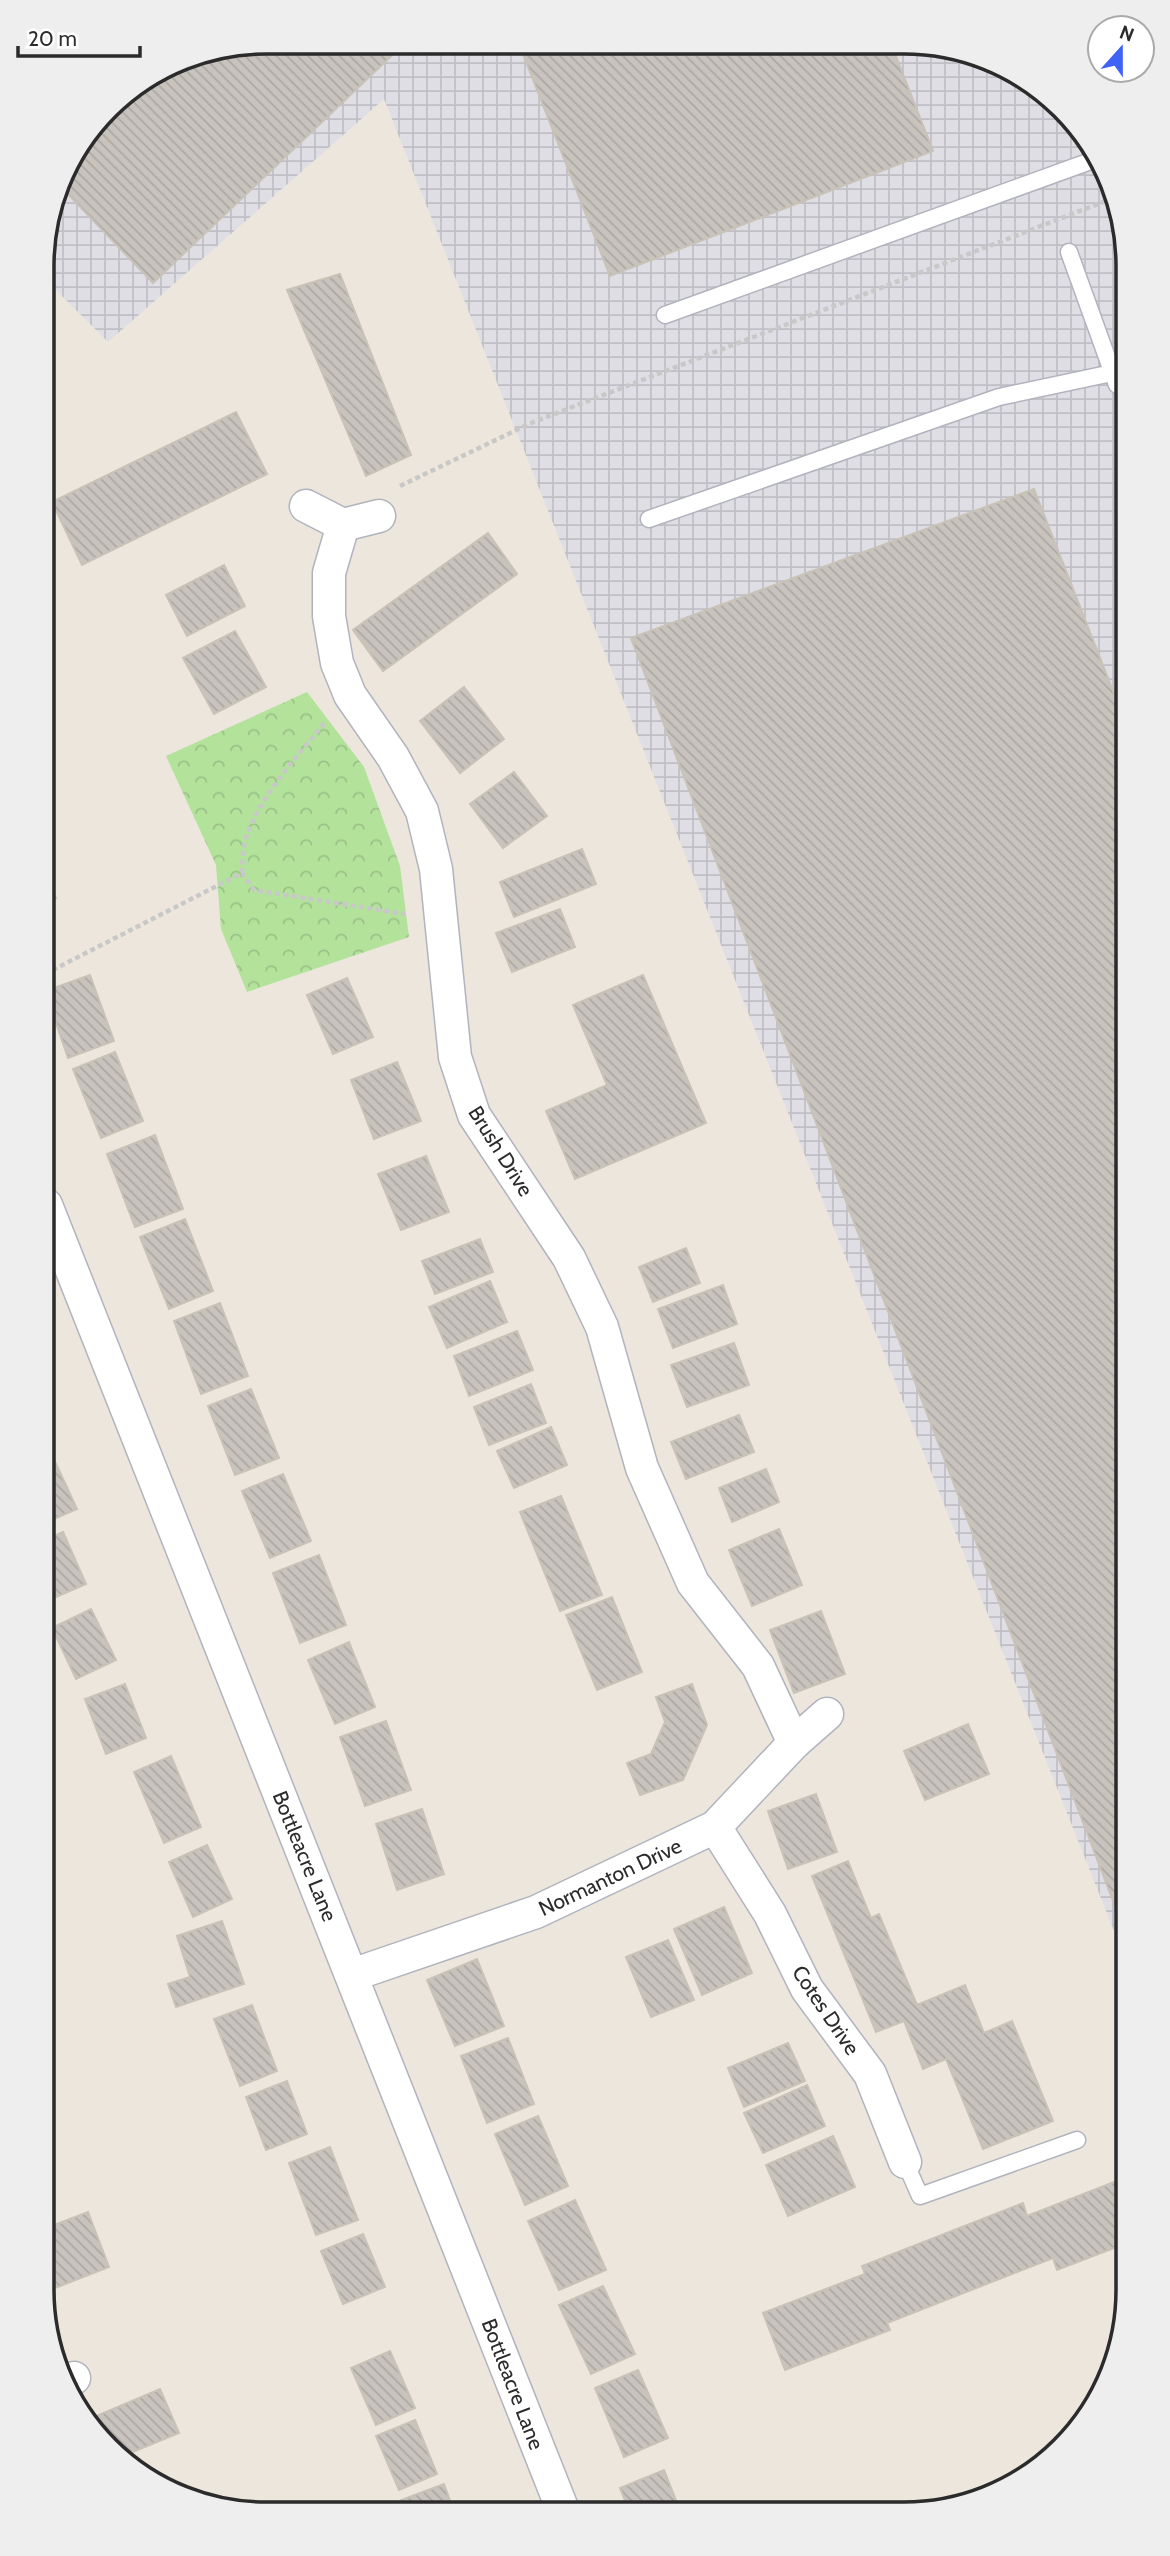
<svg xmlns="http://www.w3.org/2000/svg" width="1170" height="2556" font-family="Cabin,sans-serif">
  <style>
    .industrial { fill: url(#industrial-grid) }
    .forest { fill: url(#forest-crowns) }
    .building { fill: url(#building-back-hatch); stroke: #c8c2b7; stroke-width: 2 }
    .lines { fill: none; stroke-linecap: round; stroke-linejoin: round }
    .lane-casing { stroke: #b1b4be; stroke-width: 19 }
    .street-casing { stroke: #b1b4be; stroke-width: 35 }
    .path { stroke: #c8c8c8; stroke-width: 4.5; stroke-dasharray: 5 3.5; stroke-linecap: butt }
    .lane { stroke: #fff; stroke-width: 16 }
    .street { stroke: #fff; stroke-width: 32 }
    .labels { text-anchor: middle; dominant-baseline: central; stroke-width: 5; stroke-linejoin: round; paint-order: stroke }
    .street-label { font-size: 21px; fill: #2b2b2b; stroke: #fff }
    .rim { fill: none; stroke: #2b2b2b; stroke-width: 3.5 }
  </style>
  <defs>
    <pattern id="industrial-grid" width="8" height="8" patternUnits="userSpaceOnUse" patternTransform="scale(1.75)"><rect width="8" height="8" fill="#e0dee5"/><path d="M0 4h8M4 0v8" fill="none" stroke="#c0bfc5"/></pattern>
    <pattern id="forest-crowns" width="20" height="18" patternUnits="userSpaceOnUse" patternTransform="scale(1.75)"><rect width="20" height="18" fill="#b3e29b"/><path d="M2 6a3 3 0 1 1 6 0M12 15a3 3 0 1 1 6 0" fill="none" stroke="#9ac286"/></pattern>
    <pattern id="building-back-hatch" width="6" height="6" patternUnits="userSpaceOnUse" patternTransform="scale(1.75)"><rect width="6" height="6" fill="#c8c3bd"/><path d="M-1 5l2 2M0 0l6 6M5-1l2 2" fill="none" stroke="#aca8a3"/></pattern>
  </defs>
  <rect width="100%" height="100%" fill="#ede6dd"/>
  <polygon class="industrial" points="267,42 947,46 1052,98 1098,154 1120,208 1126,1961 384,99 108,342 43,277 43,251 65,167 118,98 181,59"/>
  <polygon class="forest" points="307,692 364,767 400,866 409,937 247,992 221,929 216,865 166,756"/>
  <g class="building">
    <polygon points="267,42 405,43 153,283 60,186 65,167 118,98 181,59"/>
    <polygon points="519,44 892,46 933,151 610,276"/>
    <polygon points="340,274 411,455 366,476 287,290"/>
    <polygon points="236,412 267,474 82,565 52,502"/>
    <polygon points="1034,489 1122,714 1126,1935 631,638"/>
    <polygon points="488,533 517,574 383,671 353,630"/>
    <polygon points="224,565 245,606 187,636 166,595"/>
    <polygon points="235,631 266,687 214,714 183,658"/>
    <polygon points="464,687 504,739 460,773 420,721"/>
    <polygon points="514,772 547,816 503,848 470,804"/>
    <polygon points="582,849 596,884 514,917 500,882"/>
    <polygon points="45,875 56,898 45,904"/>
    <polygon points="560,909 575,947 512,972 496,933"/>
    <polygon points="90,975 114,1041 68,1058 45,991"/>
    <polygon points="643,975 706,1123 575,1179 546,1111 607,1085 573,1005"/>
    <polygon points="347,978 373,1037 333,1054 307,995"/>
    <polygon points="115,1052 143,1121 101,1138 73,1069"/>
    <polygon points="397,1062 421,1121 374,1139 351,1080"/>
    <polygon points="155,1135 183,1209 135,1227 107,1154"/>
    <polygon points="426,1156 449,1212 401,1230 378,1174"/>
    <polygon points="185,1219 213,1291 169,1309 140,1237"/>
    <polygon points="480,1239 493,1272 435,1294 422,1261"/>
    <polygon points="686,1248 700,1283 653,1302 639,1267"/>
    <polygon points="490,1281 507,1322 447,1348 429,1307"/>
    <polygon points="723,1285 737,1324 673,1348 658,1309"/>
    <polygon points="220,1303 248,1376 201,1394 174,1321"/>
    <polygon points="517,1331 533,1370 469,1396 454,1356"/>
    <polygon points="734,1343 749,1385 687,1407 671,1365"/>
    <polygon points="531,1384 546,1423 489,1445 474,1407"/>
    <polygon points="251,1389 279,1458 235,1475 208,1406"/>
    <polygon points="739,1415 754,1452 686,1479 671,1442"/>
    <polygon points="551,1427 567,1465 514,1488 497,1451"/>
    <polygon points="51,1453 77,1509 47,1522 47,1455"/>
    <polygon points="766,1469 779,1502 732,1522 719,1488"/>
    <polygon points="283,1474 311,1541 270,1558 242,1491"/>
    <polygon points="561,1496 602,1595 560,1611 520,1512"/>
    <polygon points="779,1529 802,1585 752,1606 729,1550"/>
    <polygon points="63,1532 86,1584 47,1601 47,1539"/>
    <polygon points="319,1555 346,1625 300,1643 273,1573"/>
    <polygon points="612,1597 642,1672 597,1690 566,1615"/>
    <polygon points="91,1609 116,1660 76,1679 52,1628"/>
    <polygon points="821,1611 845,1674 794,1693 770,1630"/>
    <polygon points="349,1642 375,1707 335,1724 308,1660"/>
    <polygon points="125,1684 146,1738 106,1754 85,1699"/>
    <polygon points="692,1684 707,1725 683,1780 640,1795 627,1763 651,1754 665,1722 656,1697"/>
    <polygon points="386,1721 411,1790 365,1806 340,1737"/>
    <polygon points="968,1724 989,1774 925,1800 904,1751"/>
    <polygon points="171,1756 201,1827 164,1843 134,1772"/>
    <polygon points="816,1794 837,1852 788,1869 768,1811"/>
    <polygon points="422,1809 444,1874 397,1890 376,1824"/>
    <polygon points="207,1845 232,1899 193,1917 169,1862"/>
    <polygon points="848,1861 871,1918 879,1914 917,2005 965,1985 984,2033 1012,2021 1053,2121 983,2149 946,2059 923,2069 904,2021 876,2032 812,1876"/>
    <polygon points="724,1907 752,1973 702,1995 674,1929"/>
    <polygon points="222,1921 244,1984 176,2007 168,1984 190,1977 177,1936"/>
    <polygon points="668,1940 694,2000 651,2017 626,1957"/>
    <polygon points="477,1959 504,2026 455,2046 427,1980"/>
    <polygon points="252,2005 277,2071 240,2086 214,2019"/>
    <polygon points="508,2038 534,2104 487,2123 461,2056"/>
    <polygon points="788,2043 805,2081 744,2107 728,2068"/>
    <polygon points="287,2081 307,2134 266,2150 246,2097"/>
    <polygon points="807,2085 825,2126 763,2153 744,2113"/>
    <polygon points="538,2116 568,2186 525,2205 495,2134"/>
    <polygon points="833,2136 855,2187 788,2216 766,2165"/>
    <polygon points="330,2147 358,2220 316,2235 289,2163"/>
    <polygon points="1127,2177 1127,2243 1057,2270 1053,2258 887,2323 890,2330 785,2370 763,2313 865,2274 862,2266 1023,2203 1027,2216"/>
    <polygon points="575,2200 606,2270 559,2290 528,2221"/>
    <polygon points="88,2212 109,2267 50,2290 49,2227"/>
    <polygon points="363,2234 385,2287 343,2304 321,2251"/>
    <polygon points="603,2286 635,2354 591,2374 559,2305"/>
    <polygon points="390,2351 415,2408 376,2425 351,2368"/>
    <polygon points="638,2370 668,2438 624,2457 595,2388"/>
    <polygon points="160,2389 179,2433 118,2458 91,2427 89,2419"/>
    <polygon points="415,2420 437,2474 399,2490 376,2436"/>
    <polygon points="1048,2457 1028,2476 1023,2478 1020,2468"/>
    <polygon points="664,2470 679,2508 628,2508 620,2488"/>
    <polygon points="444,2484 453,2509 404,2509 401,2500"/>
  </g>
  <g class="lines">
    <g class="lane-casing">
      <g id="lane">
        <polyline points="1069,252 1117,385"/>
        <polyline points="665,315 1099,158"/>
        <polyline points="649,519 999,397 1112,373"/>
        <polyline points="905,2162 920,2196 1077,2140"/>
      </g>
    </g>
    <g class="street-casing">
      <g id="street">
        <polyline points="306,506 343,525 379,516"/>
        <polyline points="343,525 329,573 329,616 337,663 350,695 393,757 422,811 436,869 455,1057 474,1115 569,1258 602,1327 642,1468 693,1583 758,1666 794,1743"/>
        <polyline points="46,1205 562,2508"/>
        <polyline points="715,1827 770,1914 807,1989 870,2074 905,2162"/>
        <polyline points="352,1975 536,1912 715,1827 794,1743 827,1714"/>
        <polyline points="65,2382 74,2378"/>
      </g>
    </g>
    <g class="path">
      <polyline points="400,486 531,423 1116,197"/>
      <path d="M242 873C243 864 242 854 244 846 253 803 299 755 326 721"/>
      <polyline points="45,974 242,873 254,890 405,914"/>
    </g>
    <use href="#lane" class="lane"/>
    <use href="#street" class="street"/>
  </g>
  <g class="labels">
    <g class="street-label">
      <text transform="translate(501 1151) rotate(58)">Brush Drive</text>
      <text transform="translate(305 1856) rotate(68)">Bottleacre Lane</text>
      <text transform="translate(610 1877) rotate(-25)">Normanton Drive</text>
      <text transform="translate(826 2010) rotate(56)">Cotes Drive</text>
      <text transform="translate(513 2384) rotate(69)">Bottleacre Lane</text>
    </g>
  </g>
  <path d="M0 0H1170V2556H0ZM266 54H904A212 212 0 0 1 1116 266V2290A212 212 0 0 1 904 2502H266A212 212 0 0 1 54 2290V266A212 212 0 0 1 266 54Z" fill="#eee" fill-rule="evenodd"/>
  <path class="rim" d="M266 54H904A212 212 0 0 1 1116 266V2290A212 212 0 0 1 904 2502H266A212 212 0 0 1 54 2290V266A212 212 0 0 1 266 54Z"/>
  <g transform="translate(1121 49) rotate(21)"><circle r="33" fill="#ffffff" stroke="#aaaaaa" stroke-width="2"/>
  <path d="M0-5L12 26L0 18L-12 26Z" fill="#4063f7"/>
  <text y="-10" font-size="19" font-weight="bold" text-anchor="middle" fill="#2b2b2b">N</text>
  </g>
  <path d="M18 46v10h122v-10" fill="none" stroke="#2b2b2b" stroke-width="3.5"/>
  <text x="28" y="46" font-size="21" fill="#2b2b2b" stroke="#ffffff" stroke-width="5" paint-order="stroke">20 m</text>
</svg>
